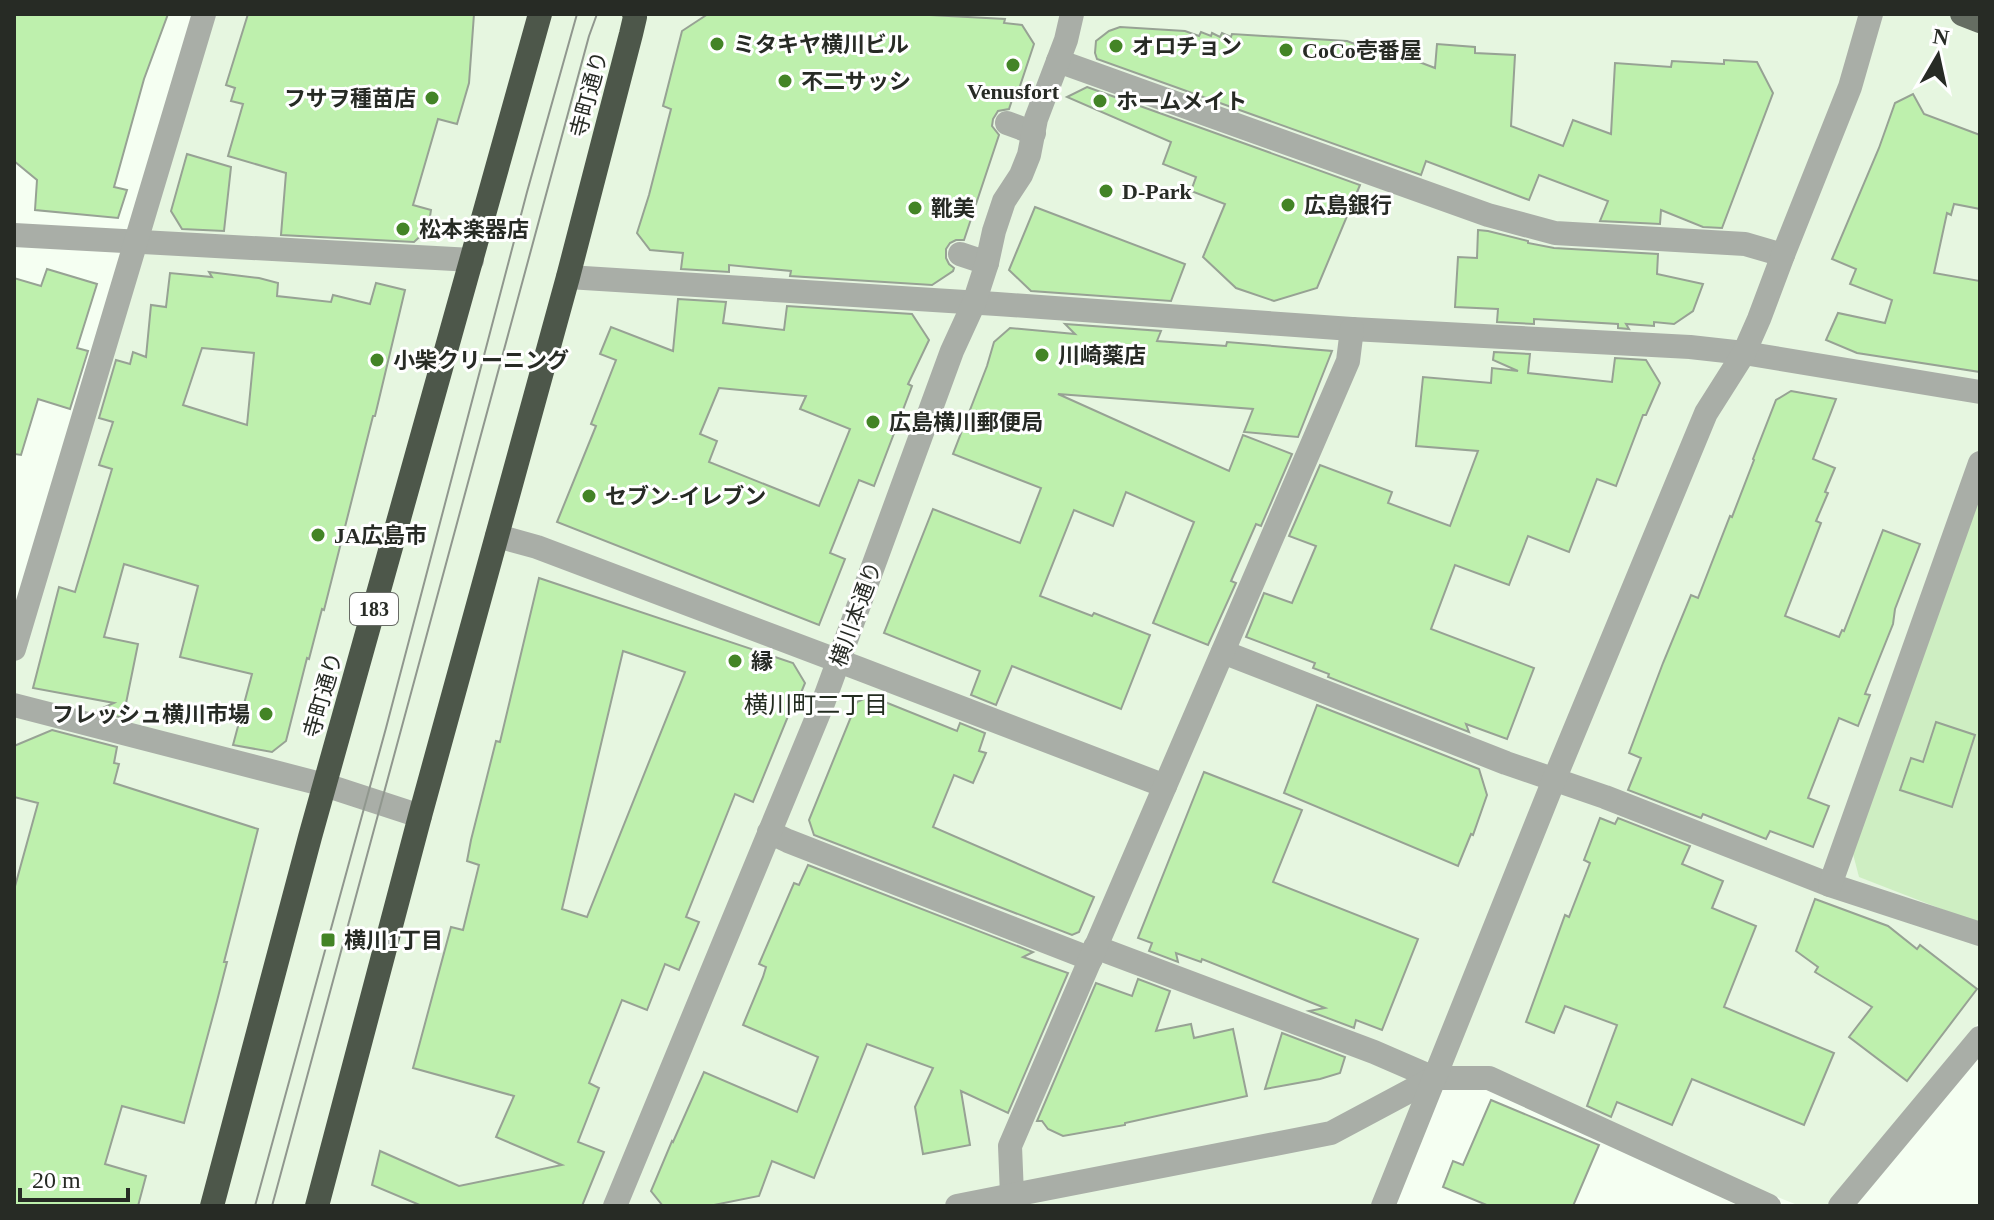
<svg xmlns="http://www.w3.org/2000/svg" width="1994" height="1220" font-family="'Times New Roman','Noto Sans JP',serif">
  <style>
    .built { fill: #e6f6e0 }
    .green { fill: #ceeec2 }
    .building { fill: #bef0ad; stroke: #97a294; stroke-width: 2; fill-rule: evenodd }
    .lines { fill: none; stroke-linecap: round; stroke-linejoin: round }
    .minor { stroke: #a9aea7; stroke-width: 24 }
    .major { stroke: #656d62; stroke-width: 24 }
    .highway { stroke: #4d574a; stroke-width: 24 }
    .tram { stroke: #90978e; stroke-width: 2 }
    .poi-dot { fill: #438426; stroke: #fff; stroke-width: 3 }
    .labels { text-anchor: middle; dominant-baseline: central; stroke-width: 6; stroke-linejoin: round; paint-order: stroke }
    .shield { fill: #fff; stroke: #686b66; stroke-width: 2 }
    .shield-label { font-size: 20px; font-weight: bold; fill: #272b25 }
    .poi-label { font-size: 22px; font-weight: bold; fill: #272b25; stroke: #fff; text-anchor: start }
    .street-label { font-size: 22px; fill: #272b25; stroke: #fff }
    .neighbourhood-label { font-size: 24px; fill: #232c20; stroke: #fff }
  </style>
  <rect width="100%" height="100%" fill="#f5fff2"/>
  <polygon class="built" points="207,14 1980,14 1980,1021 1838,1206 1800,1206 1432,1059 1377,1206 14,1206 14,649"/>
  <polygon class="green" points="1980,470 1980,924 1859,877 1853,854"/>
  <g class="building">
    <polygon points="14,14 168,14 144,79 114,187 127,190 118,218 35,210 37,180 14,161"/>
    <polygon points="248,14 474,14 469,83 457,124 438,119 413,205 431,210 428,229 414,242 281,235 286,173 228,156 243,104 231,101 235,88 226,85"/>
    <polygon points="708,14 911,14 1005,19 1004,23 1022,25 1034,44 1016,98 1013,97 1009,109 998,111 993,119 992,126 999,135 964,240 956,240 950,243 946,249 946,258 949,264 954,268 953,271 932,285 790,276 791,271 729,265 729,272 681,269 683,253 650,250 637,233 649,195 671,109 663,106 682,31"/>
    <polygon points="1120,27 1185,31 1199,36 1201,32 1211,36 1212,33 1220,37 1222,33 1231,37 1232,34 1347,41 1365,48 1367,42 1435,68 1437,44 1475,47 1475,53 1515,55 1511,126 1563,146 1573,120 1611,134 1615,63 1671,67 1672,61 1724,64 1724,60 1757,62 1773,93 1722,228 1703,227 1661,210 1660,224 1600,221 1608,201 1539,175 1529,200 1426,161 1421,175 1097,59 1095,53 1096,41 1109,31"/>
    <polygon points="1087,87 1360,185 1317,288 1274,301 1236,288 1203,257 1225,204 1191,191 1196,177 1163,164 1171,142 1067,97"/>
    <polygon points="1913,94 1924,114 1980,135 1980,209 1954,204 1951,215 1947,213 1934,273 1980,281 1980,372 1857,353 1826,340 1838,313 1885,323 1892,300 1850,284 1856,269 1832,259 1879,148 1895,103"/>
    <polygon points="187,154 231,167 224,231 182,229 171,211"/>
    <polygon points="1035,207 1185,264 1171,301 1031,291 1009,270"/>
    <polygon points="1478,230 1488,231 1528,241 1528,243 1554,248 1658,254 1657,274 1703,284 1693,311 1674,324 1654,322 1654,326 1626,324 1629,329 1618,328 1618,324 1534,319 1534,324 1497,322 1498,309 1455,307 1458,257 1477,258"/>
    <polygon points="47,269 97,284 77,348 88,351 70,409 38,399 21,455 14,454 14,278 41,286"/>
    <path d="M209 272 259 278 278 283 277 296 331 302 333 295 370 304 376 283 405 290 375 416H373L324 610 322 609 309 659 307 658 286 741 272 752 233 745 252 674 180 657 198 586 124 564 104 637 138 644 123 718 96 711 114 703 33 688 59 587 75 592 112 469 99 465 113 422 99 418 116 360 130 364 133 352 146 357 151 305 166 307 170 273 212 277ZM202 348 254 353 247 425 183 405Z"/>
    <path d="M678 299 726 302 723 323 784 330 787 306 912 314 929 340 908 384 912 386 874 486 859 480 830 553 845 559 819 625 557 522 596 426 591 424 616 360 600 354 611 327 673 351ZM719 388 806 396 800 409 850 429 819 506 709 462 717 441 700 434Z"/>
    <polygon points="1065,324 1161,331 1157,341 1226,346 1227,342 1332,351 1298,437 1244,432 1253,409 1058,394 1229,471 1243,435 1292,454 1261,526 1256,524 1231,581 1236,583 1208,645 1153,623 1194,522 1126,492 1113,526 1074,510 1040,596 1092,616 1094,613 1150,635 1121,709 1012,666 996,705 971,695 980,671 884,633 933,509 1020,543 1041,488 953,454 987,366 994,342 1010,328 1075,334"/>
    <polygon points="1494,352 1530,354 1528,373 1612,382 1615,358 1646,360 1660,383 1646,415 1643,415 1616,486 1597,479 1569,552 1528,536 1509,585 1455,565 1431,629 1534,668 1507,739 1466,724 1469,732 1328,677 1329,674 1313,668 1315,663 1246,637 1264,593 1292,603 1316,546 1289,536 1320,465 1392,492 1388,503 1450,526 1478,451 1416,446 1423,377 1491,383 1492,368 1518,371 1493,360"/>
    <polygon points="1791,391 1836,399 1813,459 1835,468 1825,492 1828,493 1816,521 1821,523 1785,616 1839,637 1842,630 1844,631 1883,530 1920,544 1895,609 1893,624 1865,694 1870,695 1858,726 1839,718 1808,798 1829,806 1813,847 1770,831 1766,839 1703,814 1701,818 1628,790 1641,758 1629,753 1663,663 1691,595 1698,598 1730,516 1732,517 1754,460 1753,459 1776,400"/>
    <path d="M539 578 793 663 805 683 796 705 793 704 753 802 735 794 686 917 699 922 679 970 665 964 647 1010 622 1000 589 1083 599 1088 578 1142 604 1152 582 1206H422L372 1185 380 1151 459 1186 562 1165 496 1137 514 1096 413 1068 451 927 463 930 479 865 467 861 471 840 496 741 500 742ZM623 651 685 672 587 917 562 909Z"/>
    <polygon points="870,696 957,731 960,723 985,733 979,751 986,753 973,783 954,775 933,827 1094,897 1079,932 1072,935 814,835 809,820 857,702"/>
    <polygon points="1317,705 1479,769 1487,795 1473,835 1471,834 1458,866 1284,793"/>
    <polygon points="1936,722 1975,735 1952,807 1900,790 1911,758 1923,762"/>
    <polygon points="52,730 117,747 114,763 119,764 114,783 258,829 224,962 227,962 217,1001 184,1123 122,1106 105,1164 146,1176 138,1206 14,1206 14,890 38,803 14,797 14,746"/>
    <polygon points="1204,772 1302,810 1273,882 1418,939 1382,1030 1356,1020 1354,1028 1309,1011 1325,1008 1202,959 1201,962 1176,953 1178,962 1149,951 1152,943 1138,938"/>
    <polygon points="1600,818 1615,824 1618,818 1690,846 1682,864 1723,881 1712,908 1756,926 1724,1007 1834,1053 1804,1125 1692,1079 1672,1125 1617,1102 1611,1117 1587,1106 1617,1025 1565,1006 1554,1033 1526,1022 1565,915 1569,917 1590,863 1584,860"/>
    <polygon points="808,865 1033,952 1023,957 1068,973 1008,1113 961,1091 970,1145 923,1154 915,1107 933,1068 867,1044 814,1178 772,1161 759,1196 709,1206 663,1206 651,1191 672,1141 673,1142 704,1072 797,1112 818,1057 743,1025 763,977 766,967 759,964 794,883 799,885"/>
    <polygon points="1815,899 1888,926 1917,949 1920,945 1977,989 1907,1081 1849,1037 1872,1007 1815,972 1818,967 1796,951"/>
    <polygon points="1138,979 1170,991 1156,1031 1191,1024 1194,1038 1233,1029 1247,1096 1125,1123 1125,1125 1063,1136 1048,1129 1042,1121 1037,1121 1096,983 1132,996"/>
    <polygon points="1282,1033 1345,1057 1340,1073 1320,1079 1265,1089"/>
    <polygon points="1491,1100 1599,1145 1573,1206 1489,1206 1443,1187 1453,1161 1463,1165"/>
  </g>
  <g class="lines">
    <g class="minor">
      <polyline points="1058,61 1488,215 1555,233 1745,244 1783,255"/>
      <polyline points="1007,123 1034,133"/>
      <polyline points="14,235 472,260"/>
      <polyline points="960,254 987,263"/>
      <polyline points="568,277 997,304 1352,329 1690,347 1744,353 1980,392"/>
      <polyline points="497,536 537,547 860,669 1165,786"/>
      <polyline points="14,649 204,14"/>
      <polyline points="1223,652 1506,763 1605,797 1830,885 1980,934"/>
      <polyline points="14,705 325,785 420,816"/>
      <polyline points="769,832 788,841 1091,959"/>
      <polyline points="1830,885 1980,463"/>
      <polyline points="1095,947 1374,1052 1434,1078 1489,1078 1769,1206"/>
      <polyline points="1012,1195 1010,1146 1348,361 1352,329"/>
      <polyline points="615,1206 823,703 952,351 974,303 987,263 994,231 1004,201 1021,175 1029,155 1036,119 1066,40 1072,14"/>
      <polyline points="957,1206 1331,1133 1434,1078"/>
      <polyline points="1383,1206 1554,780 1706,413 1744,353 1759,319 1783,255 1850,87 1871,14"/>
      <polyline points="1840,1206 1980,1038"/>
    </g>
    <polyline class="major" points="1962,14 1980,21"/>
    <g class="highway">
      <polyline points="212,1206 310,837 540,14"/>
      <polyline points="317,1206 420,816 568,277 631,34 635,17 634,14"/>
    </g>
    <g class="tram">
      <polyline points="255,1206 386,728 527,192 577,14"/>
      <path d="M272 1206C380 817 482 426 589 36L597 14"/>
    </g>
  </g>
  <g class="poi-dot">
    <circle cx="717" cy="44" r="8"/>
    <circle cx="1116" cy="46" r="8"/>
    <circle cx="1286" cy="50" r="8"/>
    <circle cx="1013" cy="65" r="8"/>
    <circle cx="785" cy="81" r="8"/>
    <circle cx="432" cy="98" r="8"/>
    <circle cx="1100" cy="101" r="8"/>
    <circle cx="1106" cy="191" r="8"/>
    <circle cx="1288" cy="205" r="8"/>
    <circle cx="915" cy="208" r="8"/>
    <circle cx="403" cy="229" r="8"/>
    <circle cx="1042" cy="355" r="8"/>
    <circle cx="377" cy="360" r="8"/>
    <circle cx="873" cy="422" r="8"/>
    <circle cx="589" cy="496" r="8"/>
    <circle cx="318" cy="535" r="8"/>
    <circle cx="735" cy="661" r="8"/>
    <circle cx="266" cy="714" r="8"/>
    <rect x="320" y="932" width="16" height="16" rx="4"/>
  </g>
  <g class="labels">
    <rect class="shield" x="350" y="593" width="48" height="32" rx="6"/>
    <g class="shield-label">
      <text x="374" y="609">183</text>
    </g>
    <g class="poi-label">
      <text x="733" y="44">ミタキヤ横川ビル</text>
      <text x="1132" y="46">オロチョン</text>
      <text x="1302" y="50">CoCo壱番屋</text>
      <text x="801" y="81">不二サッシ</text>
      <text x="1013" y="91" text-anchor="middle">Venusfort</text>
      <text x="416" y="98" text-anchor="end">フサヲ種苗店</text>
      <text x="1116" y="101">ホームメイト</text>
      <text x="1122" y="191">D-Park</text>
      <text x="1304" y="205">広島銀行</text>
      <text x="931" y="208">靴美</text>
      <text x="419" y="229">松本楽器店</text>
      <text x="1058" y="355">川崎薬店</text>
      <text x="393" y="360">小柴クリーニング</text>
      <text x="889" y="422">広島横川郵便局</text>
      <text x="605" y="496">セブン-イレブン</text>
      <text x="334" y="535">JA広島市</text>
      <text x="751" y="661">縁</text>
      <text x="250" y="714" text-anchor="end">フレッシュ横川市場</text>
      <text x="344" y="940">横川1丁目</text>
    </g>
    <g class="street-label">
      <text transform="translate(589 94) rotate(-75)">寺町通り</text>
      <text transform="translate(856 614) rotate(-70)">横川本通り</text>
      <text transform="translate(323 695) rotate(-74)">寺町通り</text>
    </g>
    <g class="neighbourhood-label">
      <text x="816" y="705">横川町二丁目</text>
    </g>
  </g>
  <rect width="1994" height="1220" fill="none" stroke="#272b25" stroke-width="32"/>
  <g transform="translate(1938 56) rotate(9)" stroke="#ffffff" stroke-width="6" paint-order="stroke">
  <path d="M0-6L14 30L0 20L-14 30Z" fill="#272b25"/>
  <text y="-12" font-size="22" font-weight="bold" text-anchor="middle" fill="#272b25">N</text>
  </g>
  <path d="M20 1188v12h108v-12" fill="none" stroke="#272b25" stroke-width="4"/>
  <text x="32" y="1188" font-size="24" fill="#272b25" stroke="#ffffff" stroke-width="6" paint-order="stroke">20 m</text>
</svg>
